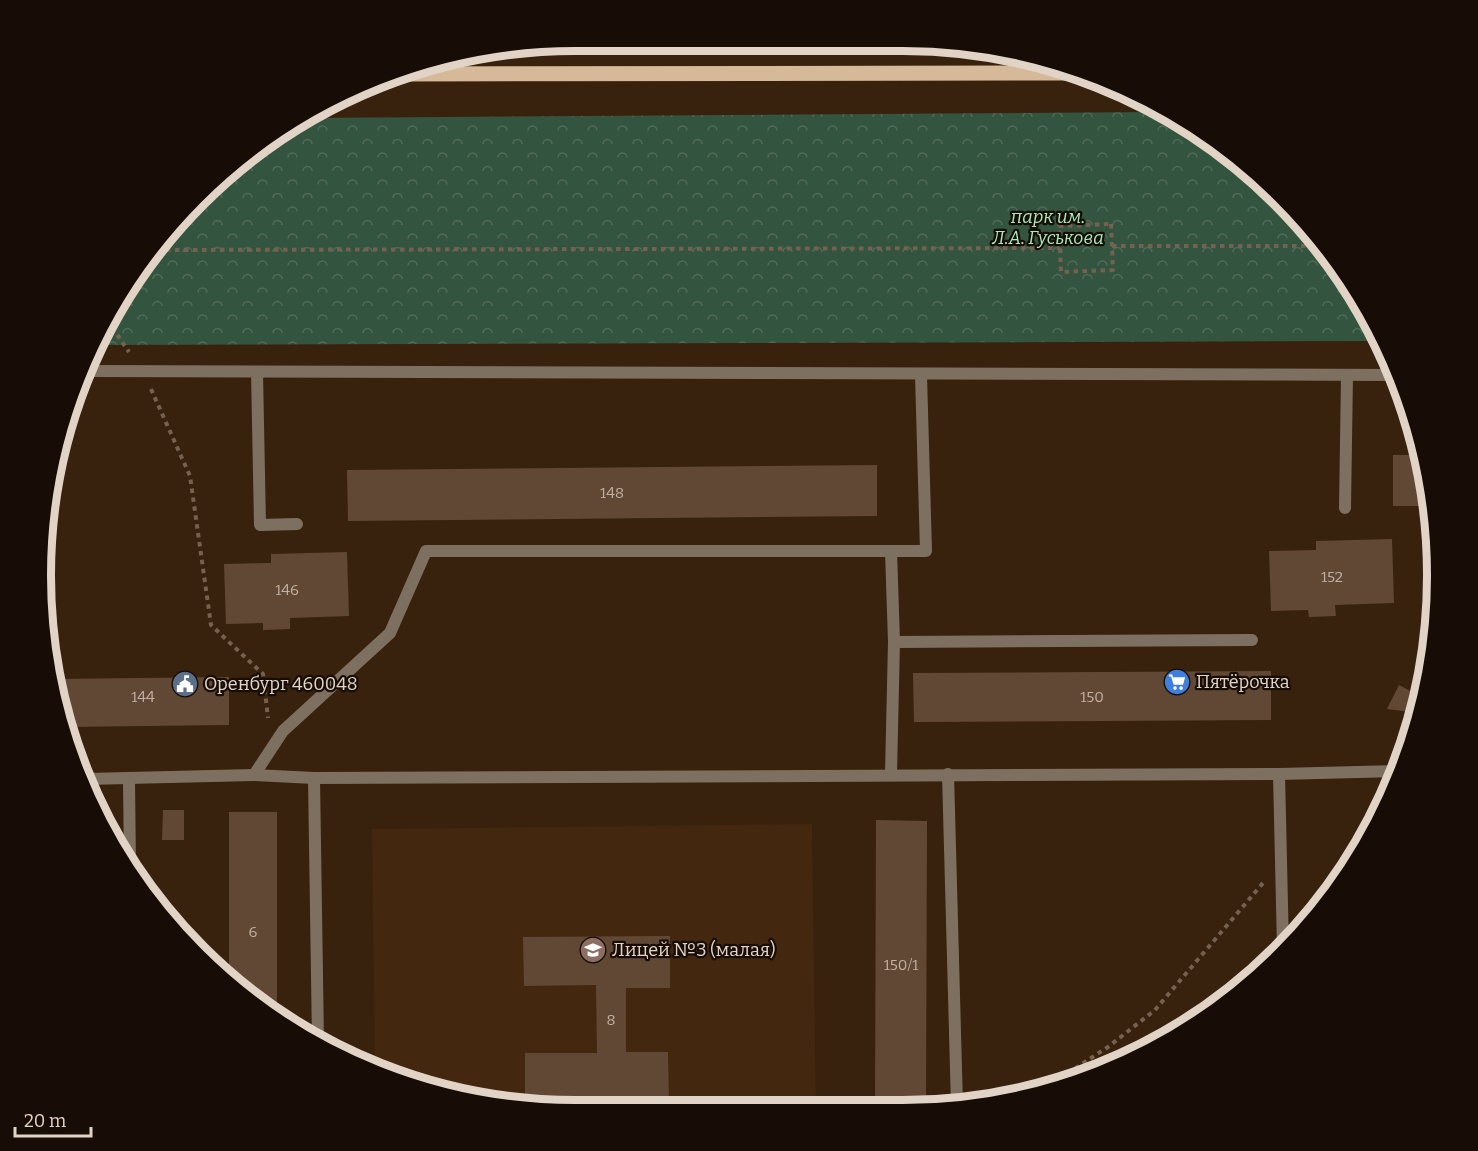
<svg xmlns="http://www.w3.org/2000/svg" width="1478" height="1151" font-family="Bitter,serif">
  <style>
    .built { fill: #43280f }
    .park { fill: url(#park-crowns) }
    .building { fill: #614834 }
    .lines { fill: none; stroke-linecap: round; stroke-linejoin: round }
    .path { stroke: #756150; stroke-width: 4; stroke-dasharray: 4.5 4.5; stroke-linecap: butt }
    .lane { stroke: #7e7060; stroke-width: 12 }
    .primary { stroke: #d6b998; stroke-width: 15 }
    .labels { text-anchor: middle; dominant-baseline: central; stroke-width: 4.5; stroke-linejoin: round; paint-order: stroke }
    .number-label { font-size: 15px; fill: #c2b0a2 }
    .park-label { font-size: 18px; font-style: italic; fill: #a6ecbc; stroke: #170d06 }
    .poi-label { font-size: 18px; fill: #e2d3c7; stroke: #170d06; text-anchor: start }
    .rim { fill: none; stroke: #e2d3c7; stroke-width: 8 }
  </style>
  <defs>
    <pattern id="park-crowns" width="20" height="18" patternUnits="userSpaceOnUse" patternTransform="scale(1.5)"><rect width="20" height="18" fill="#33543e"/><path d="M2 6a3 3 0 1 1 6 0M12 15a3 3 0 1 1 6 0" fill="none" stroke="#506c58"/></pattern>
  </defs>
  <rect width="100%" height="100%" fill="#38210d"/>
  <polygon class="built" points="812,824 816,1110 575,1110 471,1100 375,1071 372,829"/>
  <polygon class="park" points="1156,112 1228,151 1305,223 1366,308 1381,341 97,345 112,308 197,197 301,118"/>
  <g class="building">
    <polygon points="1393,455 1421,455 1433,506 1393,506"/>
    <polygon points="877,465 877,516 348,521 347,470"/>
    <polygon points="1392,539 1394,603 1335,605 1336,616 1309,617 1308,610 1271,611 1269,551 1316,550 1316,541"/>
    <polygon points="347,552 349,616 290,618 290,629 263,630 263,623 226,624 224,564 271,563 271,554"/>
    <polygon points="1271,671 1271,720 914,722 913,673"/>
    <polygon points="229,677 229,725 64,727 59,714 54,679"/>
    <polygon points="1399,685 1418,695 1410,712 1387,709"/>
    <polygon points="163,810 184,810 184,840 162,840"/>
    <polygon points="229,812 277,812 277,1020 229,977"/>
    <polygon points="1363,818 1378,819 1363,844"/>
    <polygon points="876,820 927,821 926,1109 875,1110"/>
    <polygon points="670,936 670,988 626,988 626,1052 668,1052 669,1104 525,1105 525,1053 597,1053 596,985 524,986 523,937"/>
  </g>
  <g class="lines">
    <g class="path">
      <polygon points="1111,224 1113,270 1061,272 1059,226"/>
      <polyline points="1112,246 1321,246"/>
      <polyline points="157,250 1060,248"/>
      <polyline points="107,320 129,352"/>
      <polyline points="151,389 190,476 211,625 263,674 268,718"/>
      <polyline points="1045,1088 1108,1047 1155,1010 1263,883"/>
    </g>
    <g class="lane">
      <polyline points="86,371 1396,375"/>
      <polyline points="257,372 260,525 297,524"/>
      <polyline points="1345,508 1347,375"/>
      <polyline points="891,551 894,642"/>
      <polyline points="891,774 894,642 1252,640"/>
      <polyline points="948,774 957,1106"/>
      <polyline points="1279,774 1283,948"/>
      <polyline points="254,775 283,731 390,633 426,551 926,551 921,375"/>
      <polyline points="314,778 318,1041"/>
      <polyline points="86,779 254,775 314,778 1279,774 1398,771"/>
      <polyline points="129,779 130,868"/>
    </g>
    <polyline class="primary" points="399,74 1082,73"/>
  </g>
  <defs>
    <g id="supermarket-disc" transform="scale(1.35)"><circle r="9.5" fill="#3f7fe0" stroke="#170d06"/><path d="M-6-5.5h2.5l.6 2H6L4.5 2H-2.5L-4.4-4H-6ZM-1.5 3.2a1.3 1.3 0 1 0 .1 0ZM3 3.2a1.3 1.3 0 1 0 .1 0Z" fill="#fff"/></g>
    <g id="civic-disc" transform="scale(1.35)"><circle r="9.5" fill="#5c6f8a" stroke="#170d06"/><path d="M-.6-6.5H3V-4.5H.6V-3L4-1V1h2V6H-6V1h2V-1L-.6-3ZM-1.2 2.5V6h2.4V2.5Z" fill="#fff"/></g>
    <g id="school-disc" transform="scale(1.35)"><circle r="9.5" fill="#8d6e63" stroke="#170d06"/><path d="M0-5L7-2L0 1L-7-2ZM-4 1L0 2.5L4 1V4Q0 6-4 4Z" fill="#fff"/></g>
  </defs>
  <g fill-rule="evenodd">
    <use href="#supermarket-disc" x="1177" y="682"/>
    <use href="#civic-disc" x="185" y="684"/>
    <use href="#school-disc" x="593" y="950"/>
  </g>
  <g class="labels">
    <g class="number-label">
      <text x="612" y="493">148</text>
      <text x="1332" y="577">152</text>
      <text x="287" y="590">146</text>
      <text x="143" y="697">144</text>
      <text x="1092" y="697">150</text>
      <text x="253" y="932">6</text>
      <text x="901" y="965">150/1</text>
      <text x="611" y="1020">8</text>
    </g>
    <g class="park-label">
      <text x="1048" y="217">парк им.<tspan x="1048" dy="21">Л.А. Гуськова</tspan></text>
    </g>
    <g class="poi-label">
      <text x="1196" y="682">Пятёрочка</text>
      <text x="204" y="684">Оренбург 460048</text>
      <text x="612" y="950">Лицей №3 (малая)</text>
    </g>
  </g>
  <path d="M0 0H1478V1151H0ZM575 51H903A524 524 0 0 1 1427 575V576A524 524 0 0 1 903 1100H575A524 524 0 0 1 51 576V575A524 524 0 0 1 575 51Z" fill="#170d06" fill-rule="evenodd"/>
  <path class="rim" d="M575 51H903A524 524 0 0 1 1427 575V576A524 524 0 0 1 903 1100H575A524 524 0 0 1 51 576V575A524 524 0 0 1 575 51Z"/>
  <path d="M15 1127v9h76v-9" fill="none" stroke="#e2d3c7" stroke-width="3"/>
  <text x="24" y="1127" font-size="18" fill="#e2d3c7" stroke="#170d06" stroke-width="4.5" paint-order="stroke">20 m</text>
</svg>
